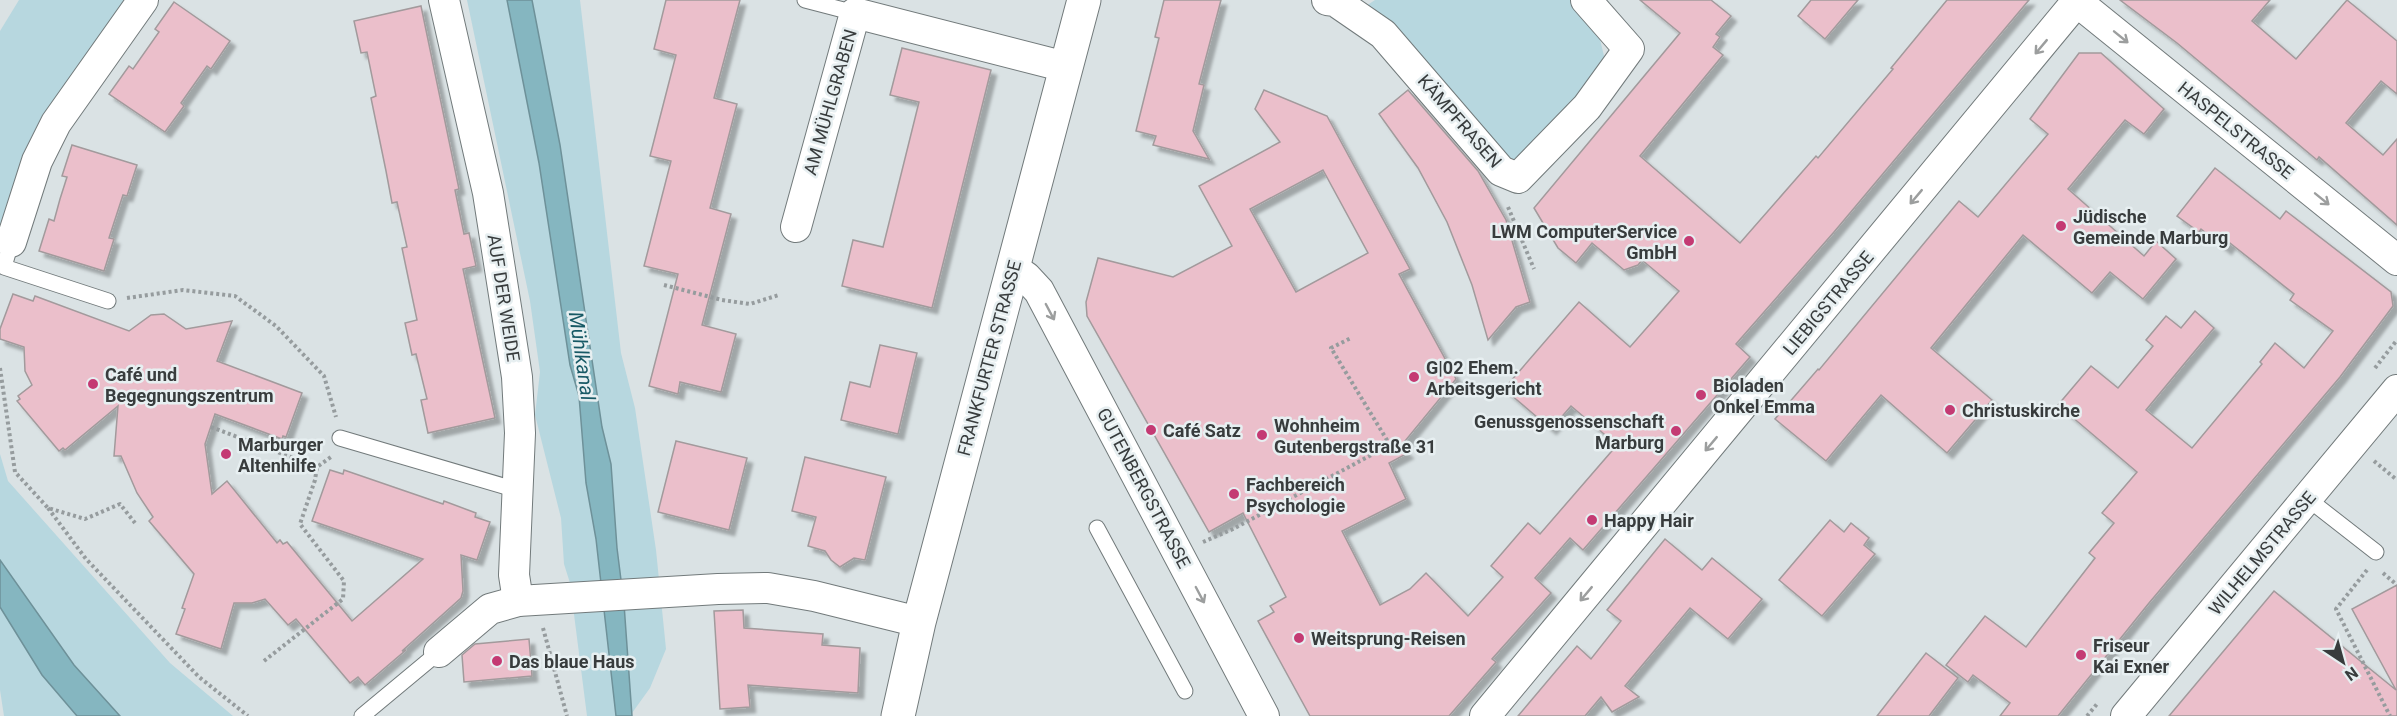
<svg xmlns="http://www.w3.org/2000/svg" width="2397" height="716" font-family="Roboto,sans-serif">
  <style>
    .green { fill: #b7d7df }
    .water { fill: #85b6c0; stroke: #6e9199; stroke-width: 1.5 }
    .building { fill: #ebbfcb; stroke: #a29a9c; stroke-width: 1.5; fill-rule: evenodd; filter: url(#shadow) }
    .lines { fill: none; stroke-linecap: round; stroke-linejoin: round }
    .service-casing { stroke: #727a7b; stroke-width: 17 }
    .minor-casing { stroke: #727a7b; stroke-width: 32 }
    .tertiary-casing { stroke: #727a7b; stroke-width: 35 }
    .path { stroke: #969c9e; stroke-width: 4; stroke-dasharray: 3 3; stroke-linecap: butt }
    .service { stroke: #fff; stroke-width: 15 }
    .minor { stroke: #fff; stroke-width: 30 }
    .tertiary { stroke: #fff; stroke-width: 33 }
    .oneway { stroke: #9c9e9e }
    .poi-dot { fill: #c43a73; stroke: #e7eff1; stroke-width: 2 }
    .labels { text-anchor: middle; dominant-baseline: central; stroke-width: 5; stroke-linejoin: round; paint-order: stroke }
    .street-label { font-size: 18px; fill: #383c3d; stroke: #e7eff1 }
    .poi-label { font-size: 18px; font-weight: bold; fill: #383c3d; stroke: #e7eff1; text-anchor: start }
    .water-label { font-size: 20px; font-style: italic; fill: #175965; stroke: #e7eff1 }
  </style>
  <defs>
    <filter id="shadow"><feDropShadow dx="5.5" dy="5.5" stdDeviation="1.5" flood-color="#0004"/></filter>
  </defs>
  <rect width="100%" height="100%" fill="#dae2e4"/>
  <g class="green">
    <polygon points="19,0 129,0 0,248 0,31"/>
    <polygon points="467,0 507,0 539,163 570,365 579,396 586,483 596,539 616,716 587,716 570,583 564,564 561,518 535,415 540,372 530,301"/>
    <polygon points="532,0 580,0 621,353 635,408 656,550 666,649 650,688 632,713 624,604 617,548 611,464 602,427 560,145"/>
    <polygon points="1375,0 1572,0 1595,19 1605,60 1529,156 1499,163 1360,10"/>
    <polygon points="0,454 8,481 170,663 233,716 120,716 74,665 0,560"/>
    <polygon points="0,607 42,675 77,716 4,716 0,690"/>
  </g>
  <g class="water">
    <polygon points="507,0 532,0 560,145 602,427 611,464 617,548 624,604 632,716 616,716 596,539 586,483 579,396 570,365 539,163"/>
    <polygon points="0,560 74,665 120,716 77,716 42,675 0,607"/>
  </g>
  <g class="building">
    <polygon points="666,0 740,0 714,98 737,104 710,208 731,214 702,325 736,334 721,392 680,382 678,394 649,386 678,274 644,266 671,161 650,156 676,55 654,49"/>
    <polygon points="1164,0 1221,0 1199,84 1204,85 1193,131 1209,159 1153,145 1156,136 1136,131 1159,38 1155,37"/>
    <path d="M1640 0H1711L1731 16 1716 34 1720 37 1713 47 1723 55 1640 156 1740 243 1816 156 1818 158 1893 69 1891 68 1947 0H2029L1834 232 1736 344 1750 357 1583 550 1570 538 1535 578 1551 593 1492 659 1496 662 1449 716H1310L1258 621 1274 612 1270 606 1286 597 1243 513 1209 532 1087 316 1086 302 1098 258 1173 277 1232 246 1199 186 1280 142 1255 109 1264 90 1327 116 1410 269 1399 274 1456 379 1400 447 1408 453 1389 463 1406 499 1342 531 1380 605 1410 589 1426 573 1468 616 1503 577 1491 566 1528 523 1540 534 1617 445 1571 406 1551 429 1504 389 1579 302 1630 347 1679 291 1642 260 1638 265 1624 270 1592 243 1576 263 1558 248 1534 208 1680 33ZM1323 170 1368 253 1296 292 1250 209Z"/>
    <polygon points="1811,0 1858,0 1825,39 1798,16"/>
    <polygon points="2120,0 2270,0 2252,21 2296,59 2347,0 2397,41 2397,94 2381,81 2346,123 2383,155 2397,139 2397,225 2319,157 2317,160 2177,43"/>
    <polygon points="174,2 230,41 211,69 207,66 181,103 184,106 165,132 109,94 129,66 133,69 159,32 155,29"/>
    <polygon points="421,6 459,189 455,190 464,234 469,233 476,266 463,269 495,418 428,433 421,400 427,399 416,354 412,355 405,323 417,320 402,248 407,247 397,202 392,203 386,171 371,98 376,96 367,52 361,53 354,21"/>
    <polygon points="902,48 991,70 932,308 842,286 853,240 883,247 919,102 890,95"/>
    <polygon points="2079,53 2101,53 2164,109 2144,134 2125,120 2068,189 2144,256 2156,241 2176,259 2143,299 2110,272 2092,293 2023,235 1931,348 1992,400 1947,453 1881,395 1826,461 1775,419 1818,369 1819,370 1959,201 1978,217 2048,134 2030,119"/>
    <polygon points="1408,90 1478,171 1506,220 1530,302 1516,307 1488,340 1472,285 1447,222 1418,168 1379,114"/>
    <polygon points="72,145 137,165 127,196 123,195 109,238 114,239 104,271 39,251 49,219 54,221 60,199 67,177 62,176"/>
    <polygon points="2215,168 2280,219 2286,211 2391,292 2393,306 2340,377 2149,603 2058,716 2000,716 2010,703 1973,675 1968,682 1946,665 1985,616 2026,647 2095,558 2089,553 2114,523 2102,513 2137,472 2058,405 2091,366 2118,388 2153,346 2146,340 2166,316 2181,328 2195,311 2214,328 2146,410 2192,448 2262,364 2260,362 2275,343 2304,368 2333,331 2290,300 2294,294 2230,243 2226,249 2201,229 2199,232 2177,216"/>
    <polygon points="13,294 33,301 35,296 129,331 151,315 164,314 186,329 232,321 217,361 302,393 286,437 283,436 282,439 215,414 205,444 212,494 227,481 277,543 280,540 283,544 287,542 352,621 423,559 312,521 330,470 343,474 344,470 443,504 444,501 476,513 475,517 490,522 477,560 461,555 463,591 461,598 402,651 406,650 365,685 358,677 350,683 296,619 288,625 265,599 252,603 234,603 221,649 176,634 185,609 182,608 194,574 149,521 153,517 137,493 121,456 114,456 118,406 65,450 63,448 59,451 17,401 20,399 18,396 32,385 25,371 24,347 0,339 0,329"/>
    <polygon points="880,345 917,353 898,434 841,420 850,382 870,387"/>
    <polygon points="676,441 747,458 729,530 658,512"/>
    <polygon points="805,457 886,477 865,560 854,558 840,567 831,560 825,551 808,546 816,517 792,511"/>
    <polygon points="1830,520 1844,532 1851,523 1869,538 1864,545 1875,554 1822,616 1779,580"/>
    <polygon points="1665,539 1702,570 1712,558 1762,599 1728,639 1690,608 1625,686 1639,697 1612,712 1601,697 1585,716 1518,716 1577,646 1591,659 1621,621 1607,610"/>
    <polygon points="2397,585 2397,716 2169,716 2274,591 2396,690 2352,609"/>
    <polygon points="743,610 744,628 823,634 822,645 860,648 858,693 748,685 750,707 720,709 714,611"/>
    <polygon points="529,639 532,676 464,682 462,655 475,644"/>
    <polygon points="1926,653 1958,678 1929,716 1877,716"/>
  </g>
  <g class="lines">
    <g class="service-casing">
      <g id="service">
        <polyline points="805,0 855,13 857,8"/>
        <polyline points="11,242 4,267 108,301"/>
        <polyline points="340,438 517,490"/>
        <polyline points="2308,499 2376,552"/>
        <polyline points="1097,528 1185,691"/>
        <polyline points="362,716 439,652"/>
      </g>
    </g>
    <g class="minor-casing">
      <g id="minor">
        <polyline points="444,0 488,193 517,377 520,433 514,575 518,601"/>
        <polyline points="1327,0 1335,1 1383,34 1501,171 1518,178 1587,107 1629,49 1586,0"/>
        <polyline points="2075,0 2397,260"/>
        <polyline points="796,227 855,13 1066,67"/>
        <polyline points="11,242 37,161 56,123 143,0"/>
        <polyline points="1013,268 1026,277 1039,291 1264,716"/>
        <polyline points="439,652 490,609 518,601 718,589 768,588 814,596 919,622"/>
        <polyline points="1485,716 2078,0"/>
        <polyline points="2126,716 2397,390"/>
      </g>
    </g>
    <g class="tertiary-casing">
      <polyline id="tertiary" points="898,716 919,622 1084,0"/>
    </g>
    <g class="path">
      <polyline points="1508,207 1534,269"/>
      <polyline points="664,285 722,300 750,304 779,295"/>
      <polyline points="127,298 183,290 235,296 276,326 324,376 336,417"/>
      <polyline points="0,368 15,472 48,508 85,519 120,504 135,523"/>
      <polyline points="2375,368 2397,340"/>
      <polyline points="211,427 317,467"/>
      <polyline points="2374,461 2397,480"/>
      <polyline points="48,508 86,559 199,677 248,716"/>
      <polyline points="1203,542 1233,529 1390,445 1331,348 1351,338"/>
      <polyline points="2367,570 2336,609 2390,716"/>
      <polyline points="2383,573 2397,585"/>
      <polyline points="543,628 567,716"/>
      <polyline points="264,661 343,599 344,581 300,524 315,480 317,467 331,457"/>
      <polyline points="2087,716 2097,704"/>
    </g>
    <use href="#service" class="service"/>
    <use href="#minor" class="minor"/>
    <use href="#tertiary" class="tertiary"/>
  </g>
  <defs><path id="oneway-shaft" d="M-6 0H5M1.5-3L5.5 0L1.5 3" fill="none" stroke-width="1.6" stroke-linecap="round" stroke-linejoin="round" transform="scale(1.5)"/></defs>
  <g class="oneway">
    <use href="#oneway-shaft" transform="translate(2121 37) rotate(39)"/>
    <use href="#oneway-shaft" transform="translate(2041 47) rotate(130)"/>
    <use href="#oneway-shaft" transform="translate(1916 197) rotate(130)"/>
    <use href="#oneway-shaft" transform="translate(2322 199) rotate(39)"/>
    <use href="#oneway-shaft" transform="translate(1050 312) rotate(62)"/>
    <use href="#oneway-shaft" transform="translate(1711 444) rotate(130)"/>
    <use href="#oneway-shaft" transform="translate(1586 594) rotate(130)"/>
    <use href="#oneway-shaft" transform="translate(1200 595) rotate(62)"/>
  </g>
  <g class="poi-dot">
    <circle cx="2061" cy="226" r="6"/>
    <circle cx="1689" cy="241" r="6"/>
    <circle cx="1414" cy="377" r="6"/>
    <circle cx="93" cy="384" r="6"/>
    <circle cx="1701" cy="395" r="6"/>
    <circle cx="1950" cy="410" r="6"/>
    <circle cx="1151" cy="430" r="6"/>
    <circle cx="1676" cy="431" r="6"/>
    <circle cx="1262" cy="435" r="6"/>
    <circle cx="226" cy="454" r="6"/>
    <circle cx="1234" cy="494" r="6"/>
    <circle cx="1592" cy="520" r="6"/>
    <circle cx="1299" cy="638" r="6"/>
    <circle cx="2081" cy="655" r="6"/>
    <circle cx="497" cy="661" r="6"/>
  </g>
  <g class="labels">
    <g class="street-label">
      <text transform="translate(830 102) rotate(-74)">AM MÜHLGRABEN</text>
      <text transform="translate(1460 121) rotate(49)">KÄMPFRASEN</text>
      <text transform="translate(2236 130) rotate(39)">HASPELSTRASSE</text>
      <text transform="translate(504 298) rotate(81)">AUF DER WEIDE</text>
      <text transform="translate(1828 303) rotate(-50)">LIEBIGSTRASSE</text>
      <text transform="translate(989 358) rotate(-75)">FRANKFURTER STRASSE</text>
      <text transform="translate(1144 488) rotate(62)">GUTENBERGSTRASSE</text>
      <text transform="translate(2262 553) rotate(-50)">WILHELMSTRASSE</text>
    </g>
    <g class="poi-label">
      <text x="2073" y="216">Jüdische<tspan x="2073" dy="21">Gemeinde Marburg</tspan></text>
      <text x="1677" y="231" text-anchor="end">LWM ComputerService<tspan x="1677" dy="21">GmbH</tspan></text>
      <text x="1426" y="367">G|02 Ehem.<tspan x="1426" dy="21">Arbeitsgericht</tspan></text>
      <text x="105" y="374">Café und<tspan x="105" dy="21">Begegnungszentrum</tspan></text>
      <text x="1713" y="385">Bioladen<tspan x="1713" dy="21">Onkel Emma</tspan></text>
      <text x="1962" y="410">Christuskirche</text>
      <text x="1664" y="421" text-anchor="end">Genussgenossenschaft<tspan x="1664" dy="21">Marburg</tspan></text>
      <text x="1274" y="425">Wohnheim<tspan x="1274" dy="21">Gutenbergstraße 31</tspan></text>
      <text x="1163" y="430">Café Satz</text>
      <text x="238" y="444">Marburger<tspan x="238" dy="21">Altenhilfe</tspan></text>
      <text x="1246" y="484">Fachbereich<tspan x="1246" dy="21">Psychologie</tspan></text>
      <text x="1604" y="520">Happy Hair</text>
      <text x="1311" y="638">Weitsprung-Reisen</text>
      <text x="2093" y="645">Friseur<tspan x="2093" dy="21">Kai Exner</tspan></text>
      <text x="509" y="661">Das blaue Haus</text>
    </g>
    <g class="water-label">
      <text transform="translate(582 356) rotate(82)">Mühlkanal</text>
    </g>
  </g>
  <g transform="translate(2343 662) rotate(144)" stroke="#e7eff1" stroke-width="4.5" paint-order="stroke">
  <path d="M0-4.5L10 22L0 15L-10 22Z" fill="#383c3d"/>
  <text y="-9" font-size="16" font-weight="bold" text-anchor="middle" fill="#383c3d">N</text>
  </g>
</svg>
